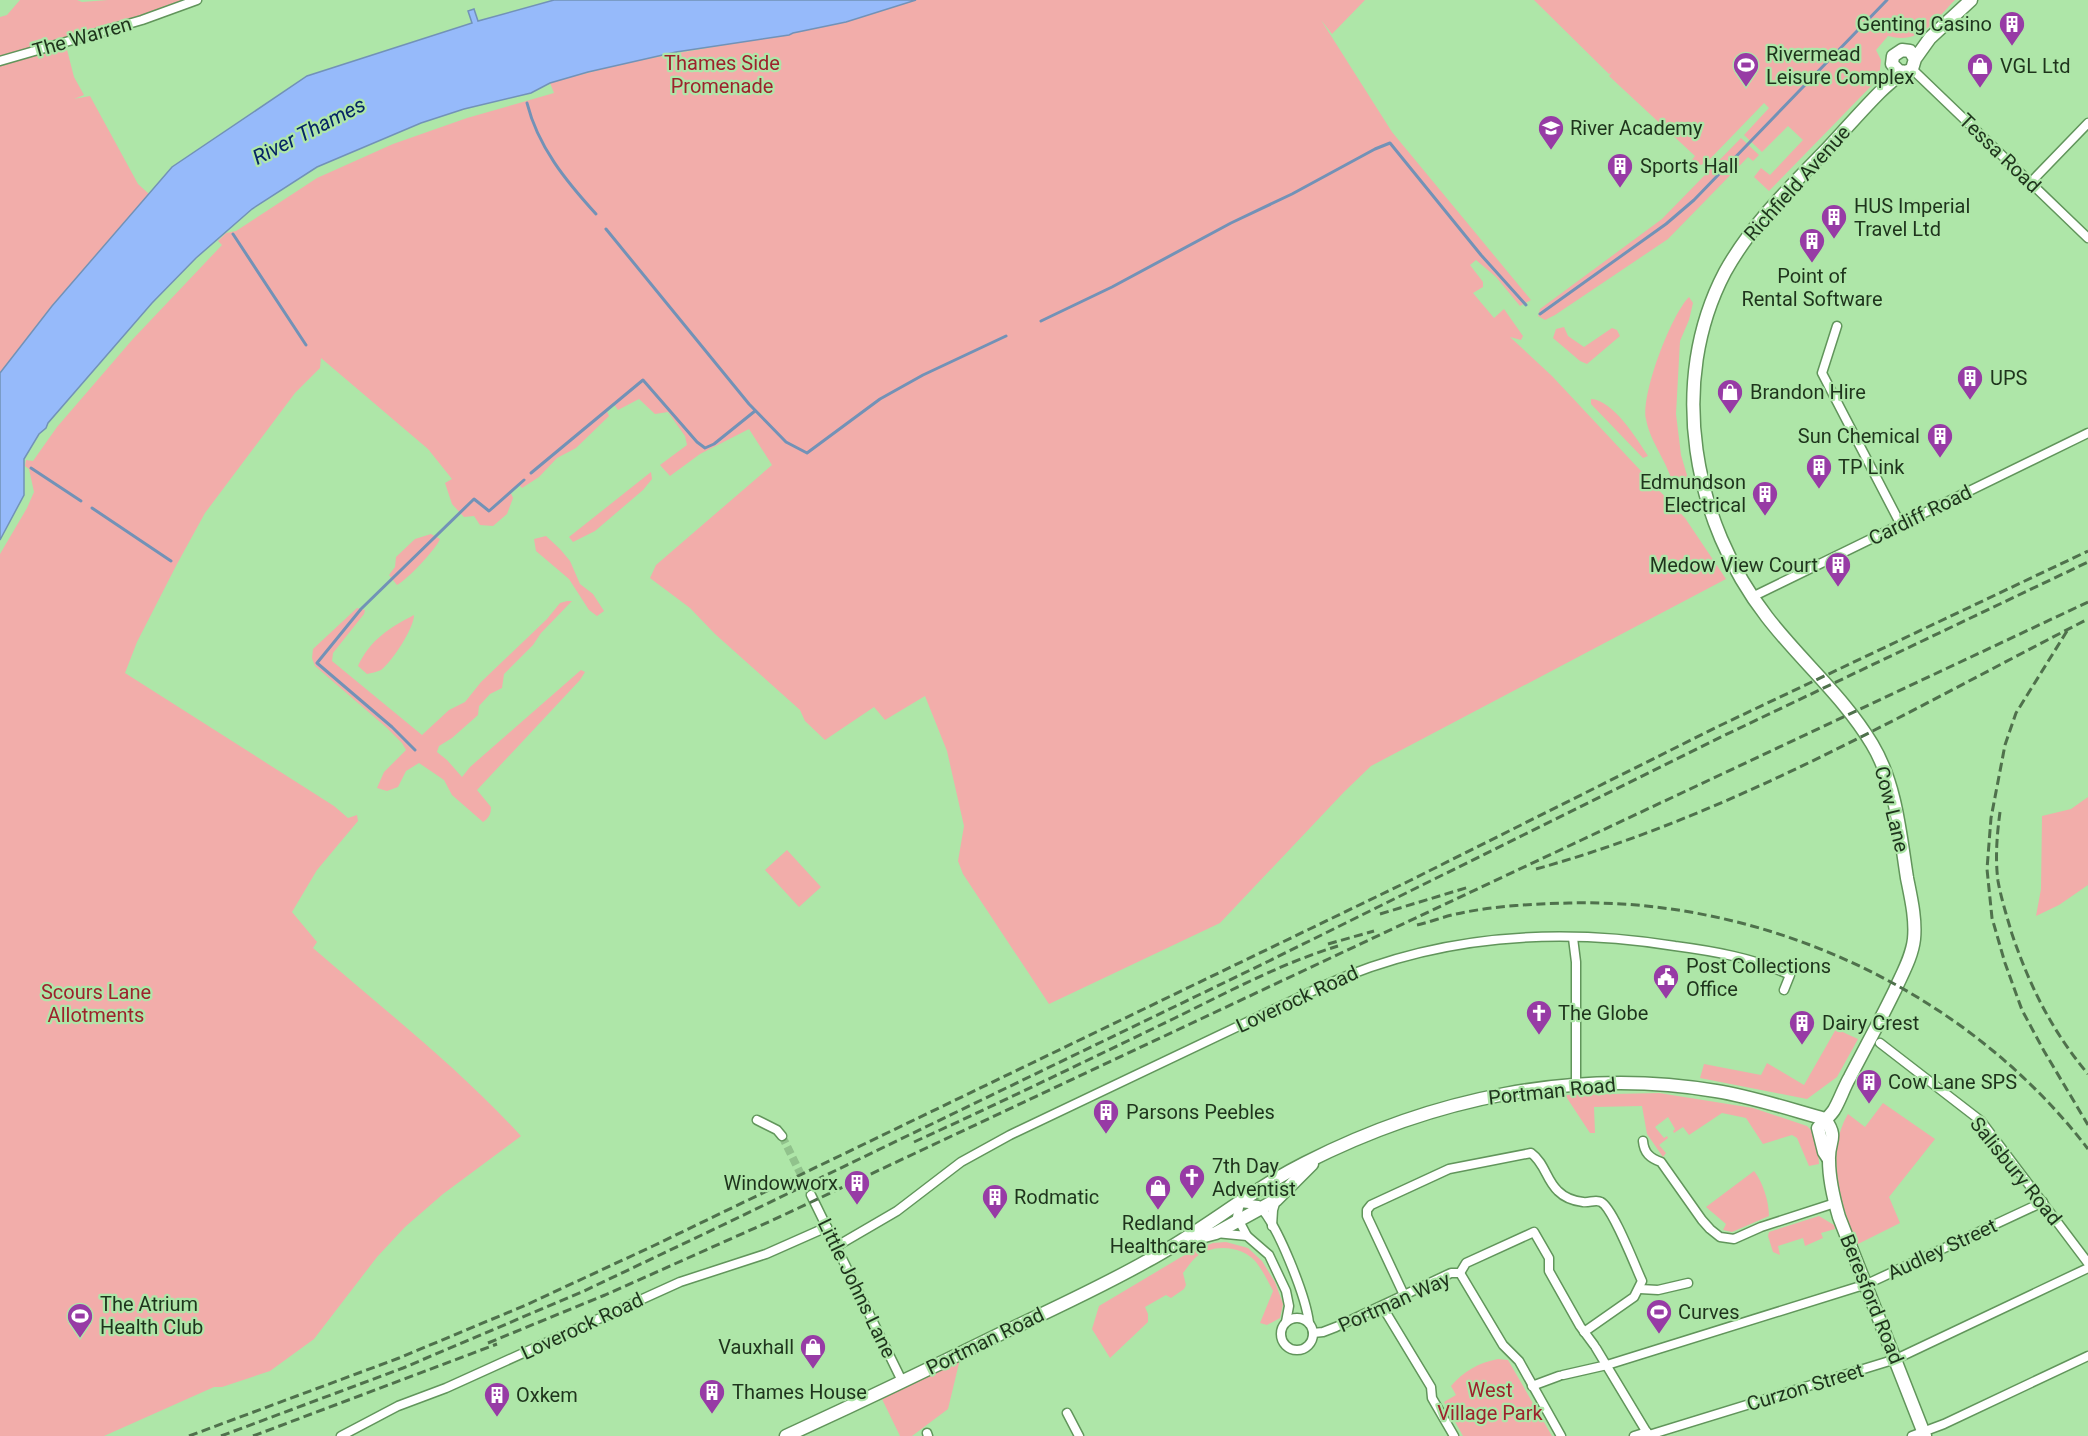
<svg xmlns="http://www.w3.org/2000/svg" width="2088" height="1436" font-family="Roboto,sans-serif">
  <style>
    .green { fill: #f2adaa }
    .water { fill: #96bafa; stroke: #7292b7; stroke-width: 1.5 }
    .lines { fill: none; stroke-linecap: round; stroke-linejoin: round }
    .stream { stroke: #7292b7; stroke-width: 3 }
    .street-tunnel { stroke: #91c28c; stroke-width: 8; stroke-dasharray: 8 4; stroke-linecap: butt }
    .street-casing { stroke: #61955b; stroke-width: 11 }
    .secondary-casing { stroke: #61955b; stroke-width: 15 }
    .street { stroke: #fff; stroke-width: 8 }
    .secondary { stroke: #fff; stroke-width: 12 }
    .rail { stroke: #4f714c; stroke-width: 3; stroke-dasharray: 9 4.5; stroke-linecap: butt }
    .labels { text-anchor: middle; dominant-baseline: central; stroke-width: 4.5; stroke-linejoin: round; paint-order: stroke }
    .poi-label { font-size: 20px; fill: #1e341c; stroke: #aee6a8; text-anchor: start }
    .street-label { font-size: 20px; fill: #1e341c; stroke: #aee6a8 }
    .park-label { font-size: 20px; fill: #9d222c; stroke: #aee6a8 }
    .water-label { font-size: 21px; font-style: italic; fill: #052464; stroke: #aee6a8 }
  </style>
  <rect width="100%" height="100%" fill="#aee6a8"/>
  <g class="green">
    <polygon points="20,0 77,0 82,2 108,0 192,0 64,38 74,77 84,95 74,99 90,96 138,184 149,194 52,306 0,373 0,17 7,15"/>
    <path d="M916 0H1365L1332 34 1321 20 1392 132 1531 300 1520 306 1496 277 1476 260 1470 265 1483 282V287L1473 293 1494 318 1504 309 1523 336 1521 340 1510 337 1552 376 1685 518 1726 579 1371 766 1344 792 1220 923 1049 1004 963 874 958 861 964 826 947 751 925 696 885 720 874 707 825 740 805 721 800 710 715 634 690 608 650 578 656 565 772 465 749 429 700 454 670 476 660 465 687 445 685 436 668 412 655 414 639 399 618 410 613 403 606 409 609 416 576 448 557 458 539 477 522 488 518 484 510 491 513 498 507 514 493 526 480 525 474 516 464 517 452 504 445 483 452 479 428 449 321 358 320 368 295 393 205 513 177 564 137 642 125 673 334 806 348 818 357 815 358 821 317 870 292 912 317 942 313 948C383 1009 458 1067 521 1136L443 1194 405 1227 377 1257 314 1339 270 1371 222 1387H214L104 1436H0V554L27 508 34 492 29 469 25 466 26 460 33 461 57 427 132 340 222 245 218 241 226 233 236 231 317 178 393 144 467 118 554 93 550 83C628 60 708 47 789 35L793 33 846 22Z"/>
    <path d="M1534 0H1955C1934 21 1921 45 1888 36L1876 50 1881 60 1879 78 1769 191 1754 177 1761 168 1770 175 1803 140 1788 126 1762 152 1744 135 1769 108 1764 103 1708 161 1701 165 1691 161 1695 156 1609 76 1612 72 1609 74Z"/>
    <polygon points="1741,138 1759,155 1753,161 1748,157 1668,239 1555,315 1545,320 1538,316 1540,309 1662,219"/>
    <path d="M1689 297 1693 303 1689 320 1680 341 1676 414 1681 455 1689 482 1684 486 1673 484C1667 461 1650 442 1646 419 1641 394 1671 315 1689 297Z"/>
    <polygon points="1564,327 1568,336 1584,347 1612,328 1617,330 1620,336 1587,364 1580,361 1553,338 1556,329"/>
    <path d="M1591 399C1613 400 1637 439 1648 456L1643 458 1591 404Z"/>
    <polygon points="651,472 652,479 643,490 595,531 573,542 569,537"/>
    <path d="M431 534 440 539C436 549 407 580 397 585L389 575 395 567 396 557 415 539Z"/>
    <polygon points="546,536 560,549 570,561 580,584 593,594 604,611 597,616 589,610 569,579 536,551 534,539"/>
    <path d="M567 601H572L541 633 533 645 504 674 502 688 490 694 479 706 478 715 452 738 439 746 437 752 447 760 462 777 470 767 581 670 585 672 580 680 477 790 491 807C491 814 489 818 483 822L452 795 444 780 419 763 406 771 398 787 387 791 377 788 384 772 406 750 402 743 387 728 315 666 312 658 313 649 357 608 365 610 364 614 333 653 332 661 422 735 449 710 465 702 481 682 547 619 560 603Z"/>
    <path d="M414 615C414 628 392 662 381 670 377 672 371 673 367 674L358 666C370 640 389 628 414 615Z"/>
    <polygon points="2088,797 2088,885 2059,905 2036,916 2041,889 2042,816 2071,809"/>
    <polygon points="787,850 821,887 799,907 765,870"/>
    <polygon points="1836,1029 1858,1039 1837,1077 1807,1099 1700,1078 1704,1064 1761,1075 1767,1063 1804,1085"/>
    <polygon points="1659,1093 1753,1108 1807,1126 1814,1133 1818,1150 1819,1164 1809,1166 1797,1138 1792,1135 1763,1144 1746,1118 1722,1113 1689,1135 1683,1127 1674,1133 1673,1131 1675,1129 1668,1117 1655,1127 1664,1138 1667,1136 1668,1138 1659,1145 1666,1153 1663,1157 1647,1134 1642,1106 1594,1107 1595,1133 1590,1133 1565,1095"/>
    <path d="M1883 1103 1935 1139 1889 1197 1900 1223 1856 1245C1842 1204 1824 1154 1848 1114L1865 1127Z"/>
    <path d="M1754 1171C1763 1182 1769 1202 1769 1216L1732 1232 1723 1230 1726 1224 1706 1207Z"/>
    <polygon points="1819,1216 1834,1225 1835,1229 1821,1233 1823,1238 1805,1246 1803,1238 1778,1246 1780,1255 1773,1252 1768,1236 1769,1232"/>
    <path d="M1226 1242 1248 1248 1262 1261 1275 1282 1283 1304 1280 1318 1267 1325 1260 1323 1273 1291C1268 1281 1263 1271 1256 1262 1242 1245 1211 1243 1195 1258 1191 1262 1187 1268 1183 1273L1186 1285 1184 1289 1171 1298 1166 1295 1145 1307 1148 1314V1322L1110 1358 1092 1329 1099 1306 1193 1250 1213 1243Z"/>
    <polygon points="960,1359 948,1409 912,1436 900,1436 882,1399"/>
    <path d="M1498 1359 1508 1360 1552 1436H1463L1444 1402 1456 1395 1451 1386C1464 1371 1478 1363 1498 1359Z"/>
  </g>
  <polygon class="water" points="554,0 916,0 846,22 793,33 789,35 676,52 588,72 550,83 531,93 464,109 421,123 317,167 252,209 196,258 152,303 48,423 46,428 39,434 24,459 24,495 0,540 0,373 52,306 172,167 307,76 472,23 468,11 474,9 478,21"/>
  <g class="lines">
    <g class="stream">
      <path d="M527 103C538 147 566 181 596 214"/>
      <polyline points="606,229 749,404 786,442 807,453 880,399 923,375 1006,336"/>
      <polyline points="233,234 306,345"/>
      <polyline points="1540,314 1666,224 1694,200 1887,0"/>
      <polyline points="1041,321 1112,287 1231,223 1292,194 1375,149 1390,143 1481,255 1526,305"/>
      <polyline points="31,468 81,501"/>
      <polyline points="531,473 643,380 697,442 705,448 714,444 755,411"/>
      <polyline points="92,508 171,561"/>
      <polyline points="415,750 392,727 317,663 361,609 474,499 489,511 524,480"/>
    </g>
    <polyline class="street-tunnel" points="782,1136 811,1195"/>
    <g class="street-casing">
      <g id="street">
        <polyline points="0,61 142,20 197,0"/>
        <polyline points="1912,69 2088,238"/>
        <polyline points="2031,182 2088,123"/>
        <polyline points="1837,326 1822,373 1901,525"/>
        <polyline points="1752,597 2088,433"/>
        <polyline points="1573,938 1576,962 1576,1084"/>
        <polyline points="1880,1043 1981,1121 2088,1263"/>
        <polyline points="757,1120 777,1130 782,1136"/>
        <path d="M1643 1141C1644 1153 1650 1158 1661 1162L1702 1220 1710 1229 1720 1237 1734 1239 1761 1227 1835 1203"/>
        <polyline points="811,1195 902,1381"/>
        <polyline points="1272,1226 1273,1210 1276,1200"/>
        <polyline points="1216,1233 1247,1236 1269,1255 1286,1291 1289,1306 1286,1322"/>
        <path d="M1247 1236 1237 1217 1240 1203 1258 1205C1277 1222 1306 1297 1309 1323"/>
        <path d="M837 1246 897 1211 961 1162 1010 1135 1323 986C1435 935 1555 927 1675 946 1713 951 1754 958 1790 975L1784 990"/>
        <polyline points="1460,1273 1503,1345 1519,1361 1561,1436"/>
        <polyline points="1640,1289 1658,1290 1688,1283"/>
        <path d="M1404 1295 1367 1216V1210L1371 1205 1449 1169 1531 1153C1545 1163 1546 1180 1558 1191 1564 1197 1574 1201 1583 1202 1589 1203 1596 1199 1601 1202 1613 1208 1635 1266 1642 1281L1634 1297 1584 1332"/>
        <polyline points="1382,1306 1431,1387 1432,1398 1454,1436"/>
        <circle cx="1297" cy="1334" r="16"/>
        <polyline points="1313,1333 1323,1332 1336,1327 1451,1273 1460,1273 1466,1263 1534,1232 1549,1258 1549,1271 1580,1326 1594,1345"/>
        <polyline points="1596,1348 1649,1436"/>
        <polyline points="1563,1375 1607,1365 1867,1284 2043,1202"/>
        <polyline points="1532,1386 1559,1376"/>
        <polyline points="1067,1413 1079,1436"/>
        <polyline points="927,1433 928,1436"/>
        <polyline points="1649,1435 1896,1359 2088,1268"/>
        <polyline points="341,1436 398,1406 446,1388 680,1282 766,1254 827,1227"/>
        <polyline points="1634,1436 1647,1432"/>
        <polyline points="1912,1436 1944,1424 2088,1356"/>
      </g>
    </g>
    <g class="secondary-casing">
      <g id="secondary">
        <polyline points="1915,59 1910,51 1902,50 1893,56 1892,64 1899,71 1906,72 1912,69 1915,59 1930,38 1971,0"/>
        <path d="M1825 1119C1839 1139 1828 1140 1829 1160 1829 1179 1834 1200 1839 1217L1925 1436"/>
        <path d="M1828 1158 1824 1152 1818 1128C1823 1122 1830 1116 1834 1110 1840 1100 1844 1087 1850 1077 1865 1048 1881 1019 1895 990 1902 974 1912 957 1914 939 1916 919 1911 898 1907 878 1900 833 1896 784 1872 744 1844 697 1800 660 1767 617 1693 522 1667 382 1725 272 1751 225 1789 188 1826 150 1844 131 1861 111 1880 92 1887 85 1895 79 1902 72"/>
        <polyline points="1189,1240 1216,1233 1276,1200 1312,1164"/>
        <path d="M786 1436C858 1403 929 1369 1000 1334 1049 1311 1099 1288 1147 1261 1202 1232 1249 1191 1305 1163 1431 1099 1575 1067 1716 1091 1753 1097 1789 1109 1825 1119"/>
      </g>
    </g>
    <use href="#street" class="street"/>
    <use href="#secondary" class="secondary"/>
    <g class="rail">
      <polyline points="2067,631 2016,713 2005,745 1991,818 1987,869 1992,918 2005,963 2022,1010 2044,1051 2088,1125"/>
      <path d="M2000 812C1997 834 1995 858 1998 881 2001 898 2007 917 2012 934 2030 987 2052 1031 2088 1074"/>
      <path d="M1536 869C1732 815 1908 711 2088 619"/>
      <polyline points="1380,914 1469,887"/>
      <path d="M1417 925C1430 922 1443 917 1456 914 1492 906 1532 904 1569 903 1767 898 1968 992 2088 1149"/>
      <polyline points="1328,944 1374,931"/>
      <path d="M914 1142C1002 1102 1088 1060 1175 1018 1228 992 1282 963 1338 946"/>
      <polyline points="488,1343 605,1295 773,1220 2088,602"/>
      <polyline points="189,1436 399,1358 526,1305 653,1246 1409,881 1719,726 2088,551"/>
      <polyline points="221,1436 403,1368 584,1291 727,1223 1269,961 1723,736 2088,562"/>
      <polyline points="253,1436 497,1344"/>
    </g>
  </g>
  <defs>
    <g id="building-pin" transform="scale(1.35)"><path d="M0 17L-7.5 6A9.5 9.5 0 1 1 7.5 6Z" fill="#973ba5" stroke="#aee6a8"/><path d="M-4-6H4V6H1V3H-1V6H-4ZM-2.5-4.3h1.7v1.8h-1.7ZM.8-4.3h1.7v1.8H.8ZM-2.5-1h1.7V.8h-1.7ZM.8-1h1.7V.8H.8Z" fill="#fff"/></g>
    <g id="stadium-pin" transform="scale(1.35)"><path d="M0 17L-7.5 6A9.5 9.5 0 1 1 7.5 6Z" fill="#973ba5" stroke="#aee6a8"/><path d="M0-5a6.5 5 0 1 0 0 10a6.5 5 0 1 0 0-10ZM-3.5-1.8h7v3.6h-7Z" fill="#fff"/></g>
    <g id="shop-pin" transform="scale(1.35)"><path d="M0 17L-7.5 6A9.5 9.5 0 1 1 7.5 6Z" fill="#973ba5" stroke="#aee6a8"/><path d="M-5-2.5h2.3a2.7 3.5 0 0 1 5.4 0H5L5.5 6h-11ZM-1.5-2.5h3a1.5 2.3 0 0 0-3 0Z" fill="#fff"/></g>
    <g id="school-pin" transform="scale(1.35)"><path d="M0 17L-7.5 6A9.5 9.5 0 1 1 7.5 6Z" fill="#973ba5" stroke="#aee6a8"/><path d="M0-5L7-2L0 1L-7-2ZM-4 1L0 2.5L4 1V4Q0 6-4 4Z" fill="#fff"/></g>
    <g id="civic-pin" transform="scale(1.35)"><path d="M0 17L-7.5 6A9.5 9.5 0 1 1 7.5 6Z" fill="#973ba5" stroke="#aee6a8"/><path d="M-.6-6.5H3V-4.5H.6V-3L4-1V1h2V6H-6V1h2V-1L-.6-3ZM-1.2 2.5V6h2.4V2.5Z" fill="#fff"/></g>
    <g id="church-pin" transform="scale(1.35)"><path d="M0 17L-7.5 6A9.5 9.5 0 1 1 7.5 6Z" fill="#973ba5" stroke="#aee6a8"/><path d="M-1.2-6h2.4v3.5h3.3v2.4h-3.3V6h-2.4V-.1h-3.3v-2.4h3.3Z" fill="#fff"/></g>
  </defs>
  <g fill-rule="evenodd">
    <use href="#building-pin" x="2012" y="24"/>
    <use href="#stadium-pin" x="1746" y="65"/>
    <use href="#shop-pin" x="1980" y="66"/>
    <use href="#school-pin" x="1551" y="128"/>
    <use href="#building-pin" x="1620" y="166"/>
    <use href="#building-pin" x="1834" y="217"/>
    <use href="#building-pin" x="1812" y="241"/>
    <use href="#building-pin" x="1970" y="378"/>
    <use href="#shop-pin" x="1730" y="392"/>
    <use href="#building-pin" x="1940" y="436"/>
    <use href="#building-pin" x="1819" y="467"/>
    <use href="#building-pin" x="1765" y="494"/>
    <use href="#building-pin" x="1838" y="565"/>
    <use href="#civic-pin" x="1666" y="977"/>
    <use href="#church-pin" x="1539" y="1013"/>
    <use href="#building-pin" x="1802" y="1023"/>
    <use href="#building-pin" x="1869" y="1082"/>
    <use href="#building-pin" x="1106" y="1112"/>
    <use href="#church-pin" x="1192" y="1177"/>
    <use href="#building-pin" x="857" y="1183"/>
    <use href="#shop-pin" x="1158" y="1188"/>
    <use href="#building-pin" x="995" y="1197"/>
    <use href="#stadium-pin" x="1659" y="1312"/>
    <use href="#stadium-pin" x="80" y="1316"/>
    <use href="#shop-pin" x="813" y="1347"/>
    <use href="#building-pin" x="712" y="1392"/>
    <use href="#building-pin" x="497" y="1395"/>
  </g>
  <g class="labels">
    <g class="poi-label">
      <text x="1992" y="24" text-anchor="end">Genting Casino</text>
      <text x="1766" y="54">Rivermead<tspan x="1766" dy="23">Leisure Complex</tspan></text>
      <text x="2000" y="66">VGL Ltd</text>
      <text x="1570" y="128">River Academy</text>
      <text x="1640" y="166">Sports Hall</text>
      <text x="1854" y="206">HUS Imperial<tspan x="1854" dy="23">Travel Ltd</tspan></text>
      <text x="1812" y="276" text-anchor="middle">Point of<tspan x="1812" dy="23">Rental Software</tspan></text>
      <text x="1990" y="378">UPS</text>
      <text x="1750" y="392">Brandon Hire</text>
      <text x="1920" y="436" text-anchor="end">Sun Chemical</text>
      <text x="1838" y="467">TP Link</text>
      <text x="1746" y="482" text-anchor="end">Edmundson<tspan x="1746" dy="23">Electrical</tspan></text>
      <text x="1818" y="565" text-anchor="end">Medow View Court</text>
      <text x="1686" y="966">Post Collections<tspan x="1686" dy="23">Office</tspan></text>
      <text x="1558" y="1013">The Globe</text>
      <text x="1822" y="1023">Dairy Crest</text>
      <text x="1888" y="1082">Cow Lane SPS</text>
      <text x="1126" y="1112">Parsons Peebles</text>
      <text x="1212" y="1166">7th Day<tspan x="1212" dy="23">Adventist</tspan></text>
      <text x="838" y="1183" text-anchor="end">Windowworx</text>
      <text x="1014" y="1197">Rodmatic</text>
      <text x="1158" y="1223" text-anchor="middle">Redland<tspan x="1158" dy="23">Healthcare</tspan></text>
      <text x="100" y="1304">The Atrium<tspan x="100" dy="23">Health Club</tspan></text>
      <text x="1678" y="1312">Curves</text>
      <text x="794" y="1347" text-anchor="end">Vauxhall</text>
      <text x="732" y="1392">Thames House</text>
      <text x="516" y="1395">Oxkem</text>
    </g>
    <g class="street-label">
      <text transform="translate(82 37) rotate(-16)">The Warren</text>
      <text transform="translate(2000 153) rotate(44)">Tessa Road</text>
      <text transform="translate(1797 183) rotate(-48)">Richfield Avenue</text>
      <text transform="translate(1920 515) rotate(-26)">Cardiff Road</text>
      <text transform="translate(1892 809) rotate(76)">Cow Lane</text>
      <text transform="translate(1297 999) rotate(-25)">Loverock Road</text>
      <text transform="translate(1552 1091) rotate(-6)">Portman Road</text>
      <text transform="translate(2016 1171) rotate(51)">Salisbury Road</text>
      <text transform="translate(1942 1249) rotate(-25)">Audley Street</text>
      <text transform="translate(857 1288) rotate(64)">Little Johns Lane</text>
      <text transform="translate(1872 1299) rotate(68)">Beresford Road</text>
      <text transform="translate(1394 1302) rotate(-24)">Portman Way</text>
      <text transform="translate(582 1326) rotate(-25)">Loverock Road</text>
      <text transform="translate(985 1341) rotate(-26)">Portman Road</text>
      <text transform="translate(1805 1387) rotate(-17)">Curzon Street</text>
    </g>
    <g class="park-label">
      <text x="722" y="63">Thames Side<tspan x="722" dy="23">Promenade</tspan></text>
      <text x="96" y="992">Scours Lane<tspan x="96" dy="23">Allotments</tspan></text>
      <text x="1490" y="1390">West<tspan x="1490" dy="23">Village Park</tspan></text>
    </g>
    <g class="water-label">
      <text transform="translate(309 131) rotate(-27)">River Thames</text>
    </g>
  </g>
</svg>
